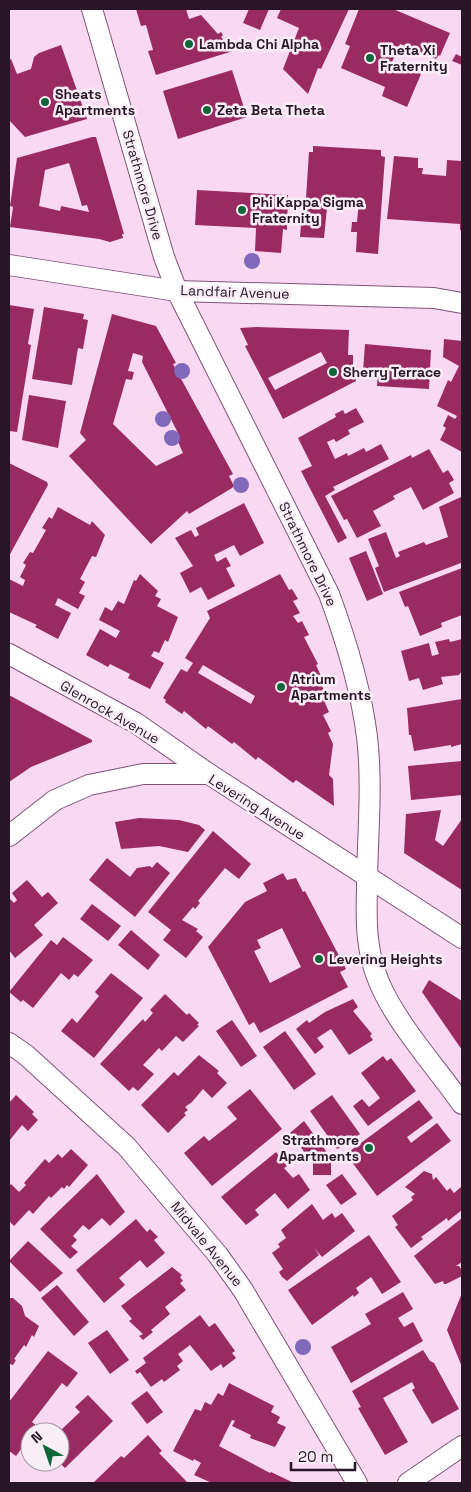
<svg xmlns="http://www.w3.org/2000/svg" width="471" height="1492" font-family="'Space Grotesk',sans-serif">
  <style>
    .building { fill: #9a2a62; fill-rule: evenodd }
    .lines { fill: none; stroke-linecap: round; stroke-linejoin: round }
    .street-casing { stroke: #815278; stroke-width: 22 }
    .street { stroke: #fff; stroke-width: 20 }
    .tree { fill: #8268ba }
    .poi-dot { fill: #0e6639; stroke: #f9eef6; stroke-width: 2 }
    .labels { text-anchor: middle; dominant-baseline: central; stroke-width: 5; stroke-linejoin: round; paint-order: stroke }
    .poi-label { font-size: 14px; font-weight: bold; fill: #281525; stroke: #f9eef6; text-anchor: start }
    .street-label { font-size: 14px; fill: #281525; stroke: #f9eef6 }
  </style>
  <rect width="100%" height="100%" fill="#f9d9f2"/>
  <g class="building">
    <polygon points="136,9 186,9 189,19 201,15 218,34 221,32 223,35 221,37 233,51 156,75 148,51 153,50 146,25 141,26"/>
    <polygon points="249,9 269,9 260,30 243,23"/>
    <polygon points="281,9 349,9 321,69 318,68 308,94 283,69 299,28 277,18"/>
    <polygon points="359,9 393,9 450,33 440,56 439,55 436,59 400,44 392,62 421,74 407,107 382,96 385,87 341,68 350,46 345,44"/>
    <polygon points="61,45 87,119 25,137 9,120 9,60 11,59 17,74 31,69 34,57 39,53"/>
    <polygon points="456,54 462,57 462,65 452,61"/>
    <polygon points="232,70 247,117 178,139 163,91"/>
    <path d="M92 137H96L124 234H122L123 238 110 242 99 239 10 227 13 207 10 206 17 158ZM69 163 82 206 87 205 89 212 61 206 60 211 39 206 45 170Z"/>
    <polygon points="313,146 381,150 381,156 385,157 378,254 356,252 357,232 351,232 352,222 357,222 359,200 328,198 324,238 300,237 302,213 305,213 309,152 313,152"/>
    <polygon points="394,156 418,158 418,168 423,168 422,174 446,176 447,160 462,161 462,230 460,230 460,224 387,219"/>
    <polygon points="197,190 288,195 287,230 283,229 281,253 255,251 256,228 195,225"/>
    <polygon points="9,305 34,309 28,344 31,345 17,432 9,431"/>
    <polygon points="44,307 84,314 83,319 88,320 83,349 78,348 72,385 32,379"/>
    <path d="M112 314 156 326 176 363 173 364 233 474 229 476 234 486 232 488 189 514 187 511 151 544 69 456 86 440 80 433ZM133 353 143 356 142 362 178 433 175 435 183 453 156 466 113 424 126 379 132 380 134 372 128 371Z"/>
    <path d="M256 327 349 330 348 355H353V366H357L356 381 283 419 245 346 248 345 240 328ZM321 352 327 363 275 390 268 378Z"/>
    <polygon points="444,339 462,341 462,452 440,440 446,428 443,426 448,415 455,419 457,416 437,406 448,380 451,382 459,366 443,357"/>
    <polygon points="365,344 431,350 429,389 377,386 378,372 363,371"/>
    <polygon points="29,395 66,401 58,448 22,440"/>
    <polygon points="356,408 364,422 348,430 350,434 336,442 334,439 327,442 335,459 347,453 348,456 364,448 366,452 381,444 389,459 333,487 335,490 325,496 347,538 338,543 301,471 312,466 298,438 336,417 335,414 343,410 345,414"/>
    <polygon points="429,449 443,473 448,470 454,480 449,483 454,493 423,510 411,487 393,496 395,499 373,511 381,526 357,538 347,519 344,520 331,496 411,455 412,458"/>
    <polygon points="9,463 47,482 48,485 9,556"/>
    <polygon points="461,497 461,563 384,592 375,568 379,566 368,539 386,532 396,558 400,556 398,552 424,542 426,545 448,537 439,507"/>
    <polygon points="244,503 264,543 240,556 234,545 214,555 217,562 226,557 231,566 226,568 235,586 208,600 201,587 190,593 180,573 193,566 175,538 191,530 195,537 199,535 196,528"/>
    <polygon points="58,507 90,525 92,521 105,535 96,557 92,556 80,579 85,582 79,593 85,596 78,609 58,598 55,605 71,613 58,639 35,627 37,625 9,612 9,579 23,586 25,580 20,577 26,565 23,563 30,552 33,553 46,530 42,528 49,517 52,519"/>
    <polygon points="366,551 383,594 367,601 349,558"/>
    <polygon points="462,568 462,615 441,623 442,627 420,636 408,606 405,607 399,592"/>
    <polygon points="140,574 158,591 155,596 161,599 157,606 178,617 168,642 165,640 159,653 154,651 151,656 164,663 150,689 128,678 130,674 110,664 108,667 86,655 100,629 116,638 120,631 99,620 105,607 112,611 118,601 124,604 134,580 136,581"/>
    <path d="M280 574 289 590 292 589 298 599 293 601 300 613 293 616 298 623 302 621 309 635 304 637 318 664 316 665 321 676 318 678 329 700 325 703 329 712 323 715 331 731 328 733 333 744 329 775 333 779 334 806 296 780 293 783 258 757 256 760 234 742 232 744 208 726 206 729 184 711 182 714 165 702 166 700 163 698 181 669 187 672 193 663 185 658 210 618 207 611ZM203 665 255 696 251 704 198 673Z"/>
    <polygon points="449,639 450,642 462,639 462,671 459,675 441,677 443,684 423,690 419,678 409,681 401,651 429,643 432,656 439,654 435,642"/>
    <polygon points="9,695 92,740 92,742 31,767 9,782"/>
    <polygon points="462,699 462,744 451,747 451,745 414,751 411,735 409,735 407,708"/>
    <polygon points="462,761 462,795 411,800 408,766"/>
    <polygon points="441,810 435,840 443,846 462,819 462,890 404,853 406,814"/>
    <polygon points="139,818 179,820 199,825 205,830 188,852 159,846 121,849 115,822"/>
    <polygon points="213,831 251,864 239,879 225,868 198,901 200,903 195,909 193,907 182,920 198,929 196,931 203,937 186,958 163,940 171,930 148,912"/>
    <polygon points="107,858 130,877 137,868 150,866 152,868 157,862 170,873 135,917 89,880"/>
    <path d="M283 873 287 880 296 878 303 892 305 891 346 969 340 972 348 987 260 1033 254 1022 249 1025 208 947 245 902 267 891 263 883ZM282 928 301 967 270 983 254 951 261 948 257 940Z"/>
    <polygon points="27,880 42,897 48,892 58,903 34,925 43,935 15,958 9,950 9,900 10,899 14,903 17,900 12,893"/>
    <polygon points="92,904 121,926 108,941 80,919"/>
    <polygon points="131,930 160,955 148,970 118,945"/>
    <polygon points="63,937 93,960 78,977 74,974 69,980 61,973 33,1008 23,1000 21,1002 9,992 51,940 57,945"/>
    <polygon points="111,973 143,998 94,1058 61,1031 72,1018 77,1023 99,996 95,992"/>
    <polygon points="429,980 462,1001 462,1050 422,992"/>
    <polygon points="165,994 187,1015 189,1013 199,1023 197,1025 199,1026 183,1042 176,1036 162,1051 159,1048 143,1065 154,1074 138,1091 133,1087 129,1091 100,1064 143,1019 145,1022 153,1013 150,1010"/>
    <polygon points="353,999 358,1007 353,1011 372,1034 370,1036 373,1040 349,1055 331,1029 317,1038 324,1047 315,1054 296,1029 307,1020 309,1023 325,1012"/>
    <polygon points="232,1020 257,1056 241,1067 216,1031"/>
    <polygon points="285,1031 316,1074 294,1090 263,1047"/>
    <polygon points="199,1055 219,1071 217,1073 227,1083 212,1098 203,1089 192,1102 185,1107 188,1110 184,1113 186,1115 168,1133 141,1105 174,1072 178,1076"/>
    <polygon points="383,1056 387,1061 391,1058 416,1091 368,1126 353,1106 362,1099 369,1107 380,1098 361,1073"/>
    <polygon points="250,1089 282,1129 212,1186 184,1153 204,1136 209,1141 237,1119 227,1107"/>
    <polygon points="16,1095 34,1112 32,1114 38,1120 28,1131 22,1125 9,1141 9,1103"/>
    <polygon points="332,1095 360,1134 337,1149 310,1111"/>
    <polygon points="419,1100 433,1118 407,1137 411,1143 437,1123 451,1141 377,1196 346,1154"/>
    <polygon points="304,1121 331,1158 331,1175 313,1175 313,1158 317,1158 314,1155 309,1158 290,1133"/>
    <polygon points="71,1149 88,1165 69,1187 67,1185 64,1189 62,1187 51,1198 49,1196 33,1214 29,1210 14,1226 9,1221 9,1186 11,1184 19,1192 26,1185 24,1183 45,1159 49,1163 58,1154 62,1158"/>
    <polygon points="276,1152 287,1166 284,1168 293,1178 299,1174 310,1190 288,1209 275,1193 255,1210 259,1215 246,1225 221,1197"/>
    <polygon points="424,1171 432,1174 433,1180 436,1177 447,1191 450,1188 454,1193 461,1187 462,1210 448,1221 447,1218 421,1237 423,1239 411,1248 395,1227 398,1225 392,1216 413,1200 411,1197 415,1194 405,1187"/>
    <polygon points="97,1174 125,1212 110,1226 102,1218 89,1230 83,1225 73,1236 77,1240 71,1246 78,1252 70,1259 40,1229"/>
    <polygon points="342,1174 357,1194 341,1205 326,1185"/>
    <polygon points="312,1204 323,1220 332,1213 335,1218 342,1213 355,1231 322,1257 314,1248 319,1255 287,1281 282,1277 279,1272 283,1269 272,1253 280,1247 278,1244 286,1238 281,1230"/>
    <polygon points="462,1218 462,1262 456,1266 459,1266 462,1270 462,1276 446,1284 444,1284 443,1281 435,1284 414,1256"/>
    <polygon points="136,1219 147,1232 150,1229 158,1237 154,1240 165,1253 147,1268 140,1260 119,1278 125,1285 104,1303 76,1270"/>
    <polygon points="369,1235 401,1282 382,1294 371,1277 356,1288 359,1293 354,1297 353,1295 312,1325 288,1290"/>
    <polygon points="28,1241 63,1273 40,1292 9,1261"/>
    <polygon points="172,1267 182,1275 180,1277 183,1281 180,1283 186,1290 165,1307 170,1314 151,1330 153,1332 143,1340 139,1336 143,1334 129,1321 132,1319 121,1306"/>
    <polygon points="57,1285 89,1322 74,1336 41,1298"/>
    <polygon points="403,1292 413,1309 398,1318 404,1327 413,1322 423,1341 351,1383 331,1347 371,1324 365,1314"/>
    <polygon points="462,1293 462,1367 447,1330"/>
    <polygon points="9,1298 13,1298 22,1306 25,1316 39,1326 34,1337 32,1335 26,1347 24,1345 14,1359 16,1360 13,1365 10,1364 9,1365"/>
    <polygon points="200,1315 209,1327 215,1323 235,1351 232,1353 236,1358 223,1368 221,1364 211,1371 190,1345 178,1354 183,1361 177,1366 180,1370 164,1382 162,1379 151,1387 140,1372 137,1374 135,1371 146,1363 143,1358"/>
    <polygon points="107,1330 129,1360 110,1374 88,1343"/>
    <polygon points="423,1350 430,1361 434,1363 459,1409 432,1424 412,1390 415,1388 412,1382 383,1398 408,1442 385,1455 358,1408 361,1407 352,1391"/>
    <polygon points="48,1351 78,1373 67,1387 62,1383 32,1422 38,1427 34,1432 30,1432 30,1437 16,1456 9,1451 9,1402"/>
    <polygon points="229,1383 274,1406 271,1412 280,1417 277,1423 286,1427 275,1447 250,1438 251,1435 232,1426 235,1421 232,1420 219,1446 270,1473 271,1472 294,1483 212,1483 194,1475 201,1463 194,1459 193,1461 173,1451 195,1409 201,1411 205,1402 211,1405 218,1393 223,1396"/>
    <polygon points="147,1391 163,1412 147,1424 131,1403"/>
    <polygon points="88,1395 113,1421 65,1468 60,1463 60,1431 80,1412 75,1407"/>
    <polygon points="148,1435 162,1451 159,1453 188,1483 93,1483 121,1456 124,1458"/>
  </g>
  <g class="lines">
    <g class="street-casing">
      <g id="street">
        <path d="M92 9 164 257 177 291 329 594C346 640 361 688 367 737 373 787 367 839 367 889 366 921 366 952 379 982 396 1023 436 1067 462 1104"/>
        <polyline points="9,265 177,291 434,298 462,303"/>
        <polyline points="9,654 136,723 209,774"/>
        <polyline points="9,836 55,800 89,785 143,774 209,774 462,938"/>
        <polyline points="9,1043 26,1055 127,1147 218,1255 243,1290 357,1483"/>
        <polyline points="408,1483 462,1446"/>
      </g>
    </g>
    <use href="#street" class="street"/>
  </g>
  <g class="tree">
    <circle cx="252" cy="261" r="8"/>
    <circle cx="182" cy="371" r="8"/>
    <circle cx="163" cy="419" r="8"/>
    <circle cx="172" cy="438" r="8"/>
    <circle cx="241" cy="485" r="8"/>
    <circle cx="303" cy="1347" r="8"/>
  </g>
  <g class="poi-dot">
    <circle cx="189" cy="44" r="5"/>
    <circle cx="370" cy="58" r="5"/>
    <circle cx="45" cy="102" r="5"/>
    <circle cx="207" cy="110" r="5"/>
    <circle cx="242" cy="210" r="5"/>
    <circle cx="333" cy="372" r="5"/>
    <circle cx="281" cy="687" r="5"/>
    <circle cx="319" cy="959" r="5"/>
    <circle cx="369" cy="1148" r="5"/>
  </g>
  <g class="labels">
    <g class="poi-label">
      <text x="199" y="44">Lambda Chi Alpha</text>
      <text x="380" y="50">Theta Xi<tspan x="380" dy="16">Fraternity</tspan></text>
      <text x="55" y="94">Sheats<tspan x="55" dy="16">Apartments</tspan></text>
      <text x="217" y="110">Zeta Beta Theta</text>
      <text x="252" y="202">Phi Kappa Sigma<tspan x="252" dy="16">Fraternity</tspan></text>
      <text x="343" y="372">Sherry Terrace</text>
      <text x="291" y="679">Atrium<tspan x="291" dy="16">Apartments</tspan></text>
      <text x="329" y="959">Levering Heights</text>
      <text x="359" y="1140" text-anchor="end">Strathmore<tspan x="359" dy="16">Apartments</tspan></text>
    </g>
    <g class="street-label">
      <text transform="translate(143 185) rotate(74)">Strathmore Drive</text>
      <text transform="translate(235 292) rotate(2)">Landfair Avenue</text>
      <text transform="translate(308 554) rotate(64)">Strathmore Drive</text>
      <text transform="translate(110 712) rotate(30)">Glenrock Avenue</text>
      <text transform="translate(257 807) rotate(32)">Levering Avenue</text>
      <text transform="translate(207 1244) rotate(51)">Midvale Avenue</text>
    </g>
  </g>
  <rect width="471" height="1492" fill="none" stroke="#281525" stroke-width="20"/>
  <g transform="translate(45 1447) rotate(320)"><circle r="24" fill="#f9eef6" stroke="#a597a2"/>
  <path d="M0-4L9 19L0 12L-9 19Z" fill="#0e6639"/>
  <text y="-8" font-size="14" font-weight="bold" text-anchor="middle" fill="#281525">N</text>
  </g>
  <path d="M291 1462v8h64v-8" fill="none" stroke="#281525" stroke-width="2.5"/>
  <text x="298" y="1462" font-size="15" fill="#281525" stroke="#f9eef6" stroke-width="4" paint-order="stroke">20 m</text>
</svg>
